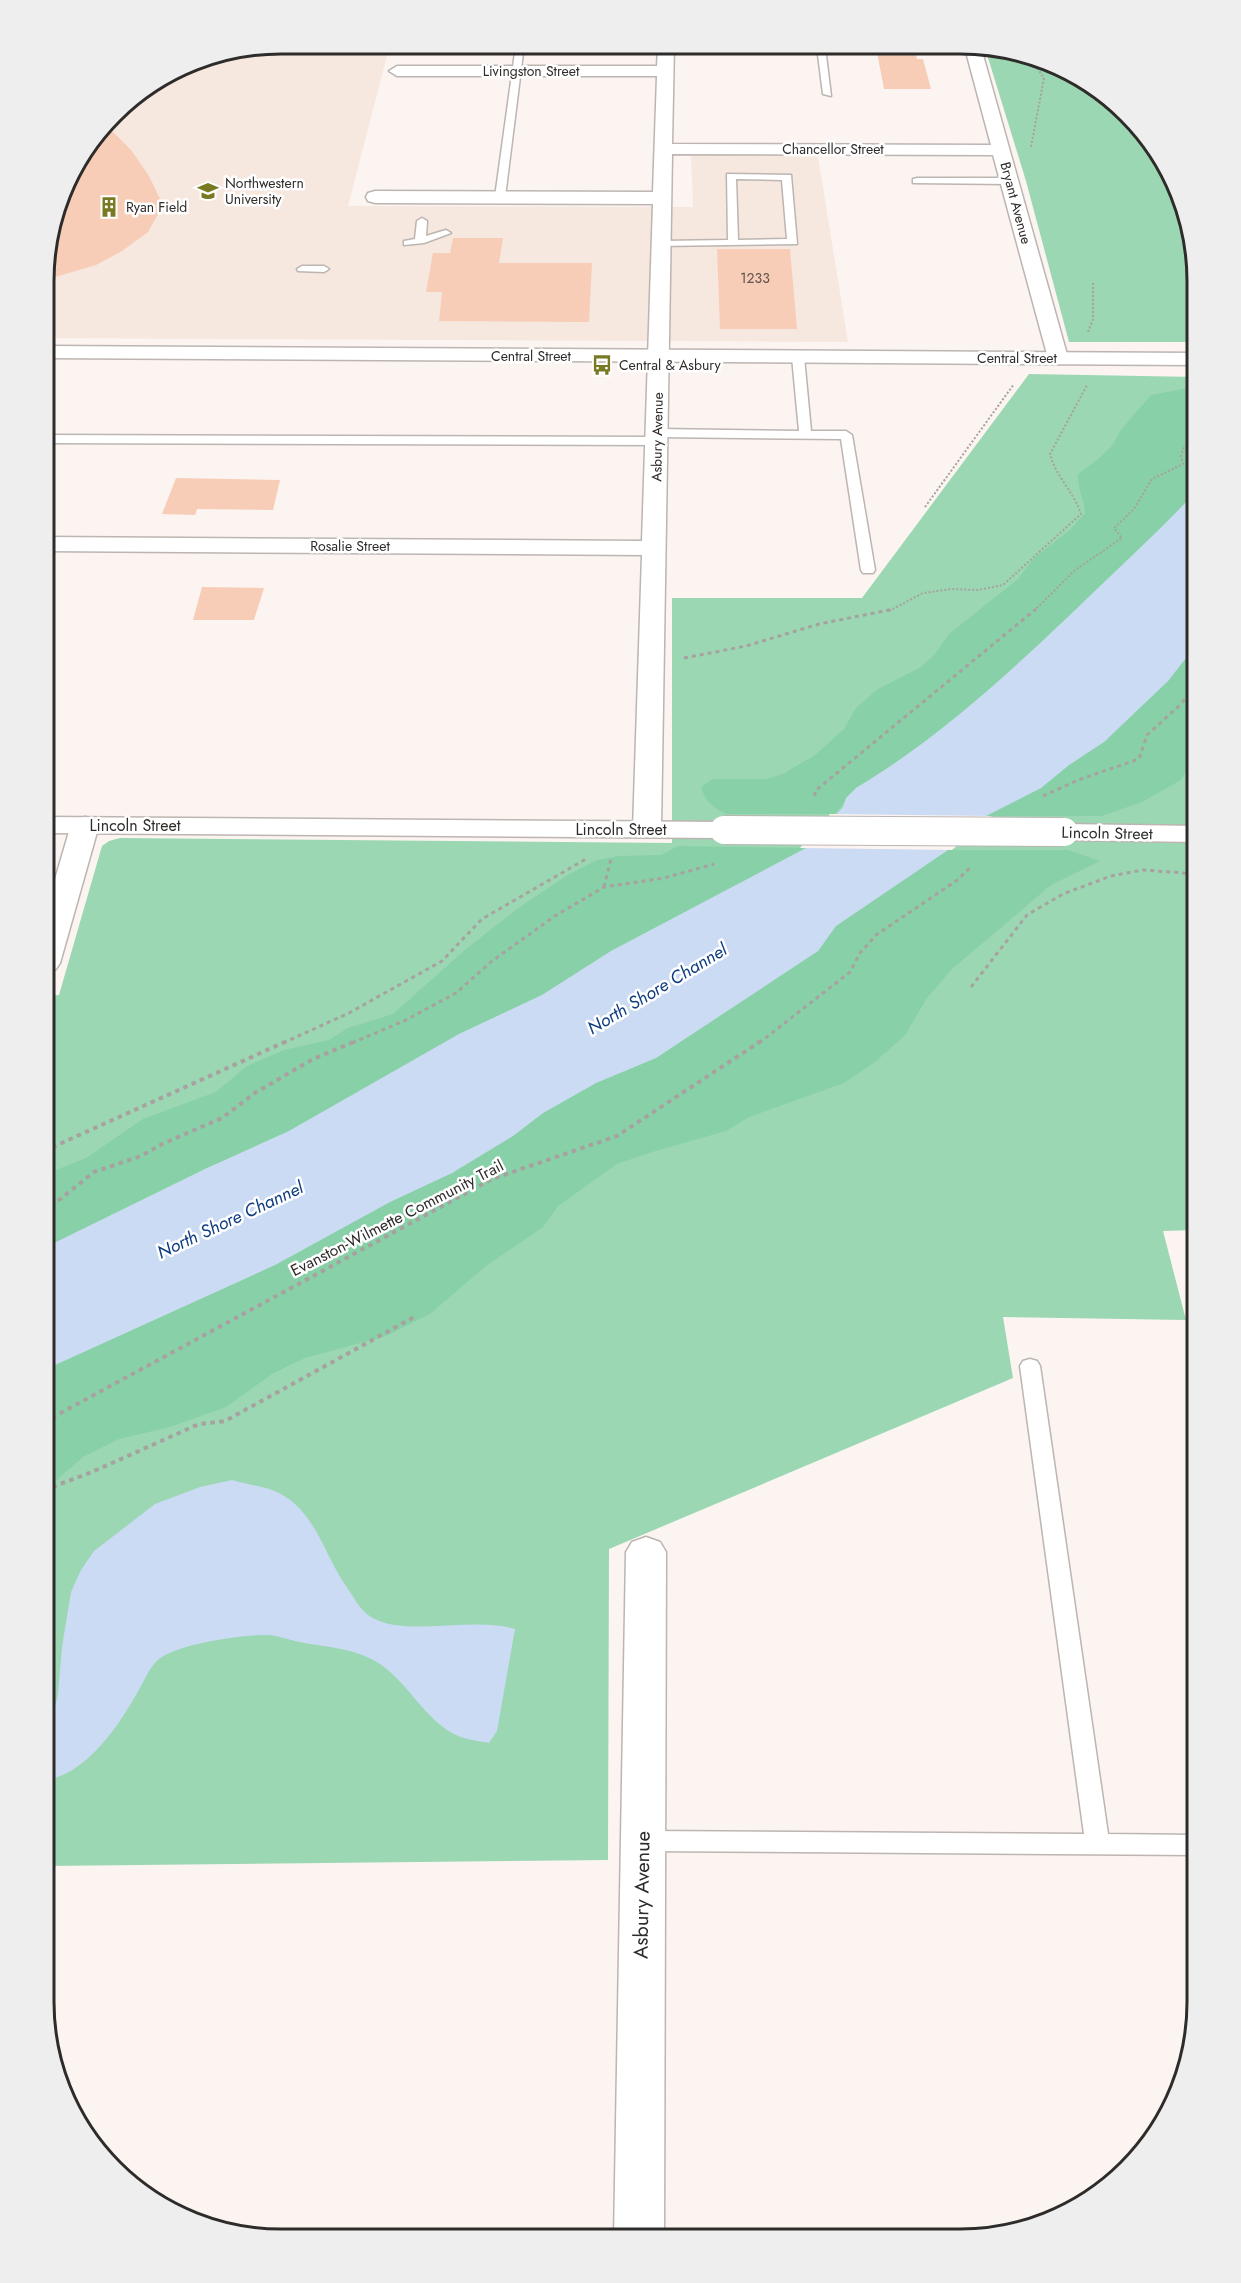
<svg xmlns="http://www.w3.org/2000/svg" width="1241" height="2283" font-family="Jost,sans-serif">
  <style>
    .built { fill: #f6e7df }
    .green { fill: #9bd7b3 }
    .forest { fill: #88d0a7 }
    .water { fill: #cbdbf3 }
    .pier { fill: #fbf4f0 }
    .building { fill: #f7cdb7 }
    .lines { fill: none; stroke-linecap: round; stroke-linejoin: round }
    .service-casing { stroke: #bcb5b1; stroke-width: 3 }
    .minor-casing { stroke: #bcb5b1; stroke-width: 3 }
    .tertiary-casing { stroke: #bcb5b1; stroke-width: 3 }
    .secondary-casing { stroke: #bcb5b1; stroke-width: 3 }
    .path-far2 { stroke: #a7a29f; stroke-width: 2; stroke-dasharray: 2 2; stroke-linecap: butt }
    .path-far1 { stroke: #a7a29f; stroke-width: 3; stroke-dasharray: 4 4; stroke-linecap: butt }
    .path { stroke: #a7a29f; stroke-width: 4; stroke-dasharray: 4.5 4.5; stroke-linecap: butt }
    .service { fill: #fff; fill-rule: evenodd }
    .minor { fill: #fff; fill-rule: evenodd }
    .tertiary { fill: #fff; fill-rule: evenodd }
    .secondary { fill: #fff; fill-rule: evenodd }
    .tertiary-bridge-casing { stroke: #bcb5b1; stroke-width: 30; stroke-linecap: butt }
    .tertiary-bridge { stroke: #fff; stroke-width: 28 }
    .labels { text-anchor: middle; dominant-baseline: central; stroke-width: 5; stroke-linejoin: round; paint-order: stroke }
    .far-street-label { font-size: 14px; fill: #2e2c2a; stroke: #fff }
    .far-poi-label { font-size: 14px; fill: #2e2c2a; stroke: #fff; text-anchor: start }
    .number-label { font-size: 14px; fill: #60544d }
    .street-label { font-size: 16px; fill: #2e2c2a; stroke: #fff }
    .water-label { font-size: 18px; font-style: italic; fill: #0e3d80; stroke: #fff }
    .near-street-label { font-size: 20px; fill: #2e2c2a; stroke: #fff }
    .rim { fill: none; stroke: #2e2c2a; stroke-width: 3 }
  </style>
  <rect width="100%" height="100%" fill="#fbf4f0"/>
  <polygon class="built" points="281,44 390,44 348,206 693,207 691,151 817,151 848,342 45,338 45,250 68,175 124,103 190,61"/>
  <g class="green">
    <polygon points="985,48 1006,48 1065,68 1116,102 1157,149 1185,204 1197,281 1197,342 1069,342 1026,181"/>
    <polygon points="1029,374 1197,377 1197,1230 1163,1231 1186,1320 1003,1317 1013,1378 609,1549 608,1860 44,1866 45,996 59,995 102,846 109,841 120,838 672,843 672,598 862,598"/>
  </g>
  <g class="forest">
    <path d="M1188 388 1197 389V490C1166 525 1130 557 1096 590 1022 661 945 735 856 788 847 796 844 806 834 814H726C713 808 705 801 701 787L713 779H766L783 774 815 755 844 729 856 708 878 689 921 667 935 654 949 634 1018 579 1033 559 1071 529 1085 513C1084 499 1077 487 1078 474L1097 460 1112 446 1121 430 1151 395Z"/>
    <polygon points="1197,644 1197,753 1181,780 1142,802 1102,816 986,816 1041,788 1069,765 1104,742 1168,681"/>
    <polygon points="678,846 806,848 611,951 542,995 459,1034 289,1131 205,1169 44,1248 44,1175 86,1158 143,1119 216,1092 247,1066 284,1050 329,1040 348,1028 393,1014 466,949 517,909 566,876 597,860 619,856 661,855"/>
    <polygon points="948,850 1068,850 1100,861 1051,885 951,970 927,998 905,1035 875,1062 844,1083 749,1117 726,1131 652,1152 617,1164 558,1206 543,1227 486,1266 430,1314 386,1336 305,1358 272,1374 226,1407 170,1427 119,1439 83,1457 53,1483 44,1485 44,1370 275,1265 390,1202 452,1173 513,1136 543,1113 596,1083 656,1058 818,951 836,926"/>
  </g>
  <g class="water">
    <path d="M1197 490V644L1168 681 1104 742 1069 765 1041 788 986 816 948 850 836 926 818 951 656 1058 596 1083 543 1113 513 1136 452 1173 390 1202 275 1265 44 1370V1248L205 1169 289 1131 459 1034 542 995 611 951 806 848 843 807 846 798 856 788C945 735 1022 661 1096 590 1130 557 1166 525 1197 490Z"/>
    <path d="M232 1480C245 1484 260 1486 272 1490 316 1507 323 1555 348 1589 354 1598 361 1611 371 1617 406 1638 471 1616 515 1629L497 1731 489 1743C479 1741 468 1740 458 1736 423 1720 408 1680 375 1661 353 1648 324 1647 300 1642 290 1640 279 1636 269 1635 246 1634 177 1644 159 1659 149 1667 144 1682 137 1693 120 1724 89 1769 54 1778L44 1757 58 1694 62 1647 71 1592 81 1570 94 1551 155 1504 200 1487Z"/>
  </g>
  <polygon class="pier" points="830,814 992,816 952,850 800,848"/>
  <g class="building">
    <polygon points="876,47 914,47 917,59 923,59 931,89 884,89"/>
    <polygon points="106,125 131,150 149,176 160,199 158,214 148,232 122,251 96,265 45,280 45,250 68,175"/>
    <polygon points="453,238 503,238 499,263 592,263 589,322 439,321 442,292 426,292 433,253 450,253"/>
    <polygon points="717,249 790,249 797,329 720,329"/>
    <polygon points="176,478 280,480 273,510 197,509 195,515 162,514"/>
    <polygon points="202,587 264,588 254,620 193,620"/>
  </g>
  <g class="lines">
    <g class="service-casing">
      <g id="service">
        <polygon points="516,45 524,45 505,197 500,200 495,197"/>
        <polygon points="817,47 825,47 831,96 823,94"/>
        <path d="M727 174 791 175 797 244 658 246 657 244 662 241 728 240ZM736 179 782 180 787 239 738 240Z"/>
        <polygon points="917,178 1010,178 1015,181 1010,184 913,183 913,179"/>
        <polygon points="422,218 427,221 426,236 446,230 451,233 424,243 404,245 404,241 415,239 417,221"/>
        <polygon points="302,266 324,266 329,269 324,272 298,271 297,269"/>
        <polygon points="798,354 804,357 811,431 846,431 852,435 875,570 873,573 863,573 861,570 841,439 657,437 651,433 657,429 799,431 792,357"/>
        <polygon points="45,435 657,437 663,441 657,445 45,443"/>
        <polygon points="1030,1359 1037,1361 1040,1366 1108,1834 1197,1835 1197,1855 643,1851 635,1848 631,1841 635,1834 643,1831 1084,1834 1020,1366 1023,1361"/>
      </g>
    </g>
    <g class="minor-casing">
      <g id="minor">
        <polygon points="658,46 674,46 672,144 991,145 965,48 981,48 1068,358 1065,362 1058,364 1051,362 1048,358 993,155 672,154 661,829 657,835 647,837 637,835 633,829 642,555 45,551 45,537 642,541 653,204 375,203 368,201 366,197 368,193 375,191 653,192 657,76 397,76 389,71 397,66 657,66"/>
        <polygon points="85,817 95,819 99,825 60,963 56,969 45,972 45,913 71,825 75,819"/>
        <polygon points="646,1537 660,1542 666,1552 664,2239 614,2238 626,1552 632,1542"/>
      </g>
    </g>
    <g class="tertiary-casing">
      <g id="tertiary">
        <polygon points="45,817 724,822 734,824 738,830 734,836 724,838 45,833"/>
        <polygon points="1064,824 1197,826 1197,842 1064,840 1054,838 1050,832 1054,826"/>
      </g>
    </g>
    <g class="secondary-casing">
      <polygon id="secondary" points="45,346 1197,353 1197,365 45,358"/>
    </g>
    <g class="path-far2">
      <polyline points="1028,55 1044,78 1031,147"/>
      <polyline points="1088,332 1093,319 1093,282"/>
      <polyline points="925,507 1014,384"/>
      <path d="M889 611 923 593 951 589 978 590 1003 585 1081 514C1074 492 1056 477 1050 454L1087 385"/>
      <polyline points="1034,611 1075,570 1122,538 1114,528 1134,509 1152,479 1183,464 1181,456 1184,447 1197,441"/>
    </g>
    <g class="path-far1">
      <polyline points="684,658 746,646 819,624 894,609"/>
      <polyline points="815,796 815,791 1036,609"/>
      <polyline points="1043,796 1078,780 1139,759 1147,735 1180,705 1197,685"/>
      <polyline points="604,887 611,859"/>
      <polyline points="971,987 1027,915 1063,894 1111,876 1143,870 1197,874"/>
      <polyline points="283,1043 349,1013 442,961 482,919 586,859"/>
      <polyline points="352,1043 406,1020 456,993 492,961 555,916 604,887 664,878 714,864"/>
      <polyline points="759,1043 850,972 860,953 876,935 956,881 972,866"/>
    </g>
    <g class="path">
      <polyline points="44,1151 287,1041"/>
      <polyline points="44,1212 94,1172 141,1156 162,1144 222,1118 255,1093 313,1059 356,1041"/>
      <polyline points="44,1422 492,1179 617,1136 761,1041"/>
      <polyline points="44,1490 92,1472 199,1424 225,1421 416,1316"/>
    </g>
    <use href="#service" class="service"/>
    <use href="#minor" class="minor"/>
    <use href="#tertiary" class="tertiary"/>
    <use href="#secondary" class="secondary"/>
    <g class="tertiary-bridge-casing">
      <polyline id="tertiary-bridge" points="724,830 1064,832"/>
    </g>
    <use href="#tertiary-bridge" class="tertiary-bridge"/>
  </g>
  <defs>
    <g id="university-bare" transform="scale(1.62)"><path d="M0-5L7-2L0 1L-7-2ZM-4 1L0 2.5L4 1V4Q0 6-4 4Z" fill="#787921" stroke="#fff" stroke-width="2.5" paint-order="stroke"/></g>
    <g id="building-bare" transform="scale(1.62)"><path d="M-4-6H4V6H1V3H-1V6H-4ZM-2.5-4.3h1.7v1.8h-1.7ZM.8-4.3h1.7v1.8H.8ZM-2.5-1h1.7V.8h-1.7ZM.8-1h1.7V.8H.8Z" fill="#787921" stroke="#fff" stroke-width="2.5" paint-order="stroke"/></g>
    <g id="bus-bare" transform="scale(1.62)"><path d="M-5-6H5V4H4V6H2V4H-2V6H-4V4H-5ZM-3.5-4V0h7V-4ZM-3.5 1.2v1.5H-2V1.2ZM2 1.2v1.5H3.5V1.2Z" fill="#787921" stroke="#fff" stroke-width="2.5" paint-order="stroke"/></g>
  </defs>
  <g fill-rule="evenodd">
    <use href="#university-bare" x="208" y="191"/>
    <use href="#building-bare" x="109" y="207"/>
    <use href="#bus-bare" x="602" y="365"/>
  </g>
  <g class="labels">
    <g class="far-street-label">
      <text x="531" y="71">Livingston Street</text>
      <text x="833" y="149">Chancellor Street</text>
      <text transform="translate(1016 203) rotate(75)">Bryant Avenue</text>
      <text x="531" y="356">Central Street</text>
      <text x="1017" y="358">Central Street</text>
      <text transform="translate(657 437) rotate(-89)">Asbury Avenue</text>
      <text x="350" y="546">Rosalie Street</text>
    </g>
    <g class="far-poi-label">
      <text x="225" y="183">Northwestern<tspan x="225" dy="16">University</tspan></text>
      <text x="126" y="207">Ryan Field</text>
      <text x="619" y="365">Central &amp; Asbury</text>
    </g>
    <g class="number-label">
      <text x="755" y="278">1233</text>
    </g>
    <g class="street-label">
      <text x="135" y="825">Lincoln Street</text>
      <text x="621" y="829">Lincoln Street</text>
      <text transform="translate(1107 833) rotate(1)">Lincoln Street</text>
      <text transform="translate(397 1218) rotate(-27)">Evanston-Wilmette Community Trail</text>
    </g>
    <g class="water-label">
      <text transform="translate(657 989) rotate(-31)">North Shore Channel</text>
      <text transform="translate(230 1220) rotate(-25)">North Shore Channel</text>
    </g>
    <g class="near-street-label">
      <text transform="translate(642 1895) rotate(-89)">Asbury Avenue</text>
    </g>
  </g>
  <path d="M0 0H1241V2283H0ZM281 54H960A227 227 0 0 1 1187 281V2002A227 227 0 0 1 960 2229H281A227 227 0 0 1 54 2002V281A227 227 0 0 1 281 54Z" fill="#eee" fill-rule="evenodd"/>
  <path class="rim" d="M281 54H960A227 227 0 0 1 1187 281V2002A227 227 0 0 1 960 2229H281A227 227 0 0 1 54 2002V281A227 227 0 0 1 281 54Z"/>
</svg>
